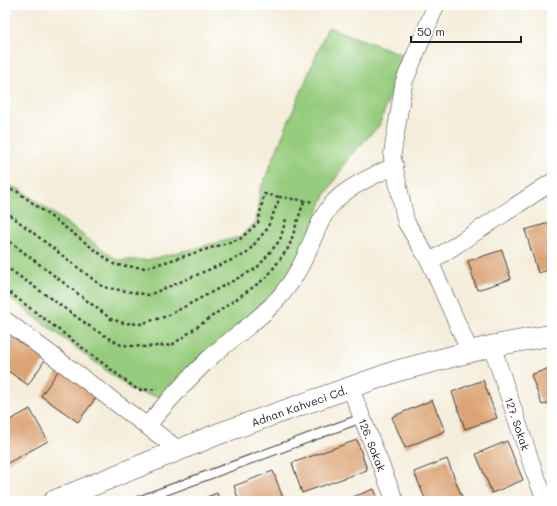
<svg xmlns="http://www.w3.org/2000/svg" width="557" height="506" font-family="Mali,sans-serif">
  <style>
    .green { fill: #96cc7d; stroke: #59744c }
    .building { fill: #dba474 }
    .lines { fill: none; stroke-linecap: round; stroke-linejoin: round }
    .service-casing { stroke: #3c3b38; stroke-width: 10 }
    .minor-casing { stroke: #3c3b38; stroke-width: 18 }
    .tertiary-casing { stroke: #3c3b38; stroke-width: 22 }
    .path { stroke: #3c3b38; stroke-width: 2.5; stroke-dasharray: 3 3; stroke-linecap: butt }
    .service { stroke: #fff; stroke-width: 8 }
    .minor { stroke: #fff; stroke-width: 17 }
    .tertiary { stroke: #fff; stroke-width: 21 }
    .labels { text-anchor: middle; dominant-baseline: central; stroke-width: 3; stroke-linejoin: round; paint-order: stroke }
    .street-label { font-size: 11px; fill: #1c1c1c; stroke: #fff }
  </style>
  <rect width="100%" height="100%" fill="#fff"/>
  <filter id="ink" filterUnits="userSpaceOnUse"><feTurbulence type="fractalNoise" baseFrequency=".025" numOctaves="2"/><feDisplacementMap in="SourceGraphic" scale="8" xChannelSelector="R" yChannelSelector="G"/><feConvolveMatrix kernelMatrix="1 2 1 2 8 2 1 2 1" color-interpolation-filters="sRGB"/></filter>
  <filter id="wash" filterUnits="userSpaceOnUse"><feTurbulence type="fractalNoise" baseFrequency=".012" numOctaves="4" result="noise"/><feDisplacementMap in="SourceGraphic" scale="16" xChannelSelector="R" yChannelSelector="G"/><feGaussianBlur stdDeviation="0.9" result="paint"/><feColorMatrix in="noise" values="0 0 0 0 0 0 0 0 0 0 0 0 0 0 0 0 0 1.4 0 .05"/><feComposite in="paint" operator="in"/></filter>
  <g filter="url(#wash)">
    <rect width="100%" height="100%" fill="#f4edd9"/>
    <polygon class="green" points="328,27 404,55 379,126 349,157 323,199 298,264 270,297 160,397 133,391 5,294 5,185 20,189 117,260 147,260 240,237 256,222 260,190"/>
    <g id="blocks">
      <g class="building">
        <polygon points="552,222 552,269 538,273 525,230"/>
        <polygon points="502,250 511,279 477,290 468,261"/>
        <polygon points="10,330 47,357 28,385 5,369 5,337"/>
        <polygon points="552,367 552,402 542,405 531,375"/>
        <polygon points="60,368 98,395 78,422 41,396"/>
        <polygon points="483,380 497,418 465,429 452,392"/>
        <polygon points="432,400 445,431 405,448 392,417"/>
        <polygon points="30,409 48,441 6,464 5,462 5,423"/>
        <polygon points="357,440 367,470 302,493 292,463"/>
        <polygon points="507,441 523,480 492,493 476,454"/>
        <polygon points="447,459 462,497 452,501 426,501 414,472"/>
        <polygon points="273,471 284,501 239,501 234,486"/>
        <polygon points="374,489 379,501 352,501 350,498"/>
        <polygon points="217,493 220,501 196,501"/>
      </g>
    </g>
  </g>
  <g filter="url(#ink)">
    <use href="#blocks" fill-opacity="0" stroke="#3c3b38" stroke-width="1"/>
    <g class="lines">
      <g class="service-casing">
        <polyline id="service" points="138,501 362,418"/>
      </g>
      <g class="minor-casing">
        <g id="minor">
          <polyline points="430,262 406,222 392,156 404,82 436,5"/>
          <polyline points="5,320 179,450"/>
          <path id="s1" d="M492 346 535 474 546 501"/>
          <polyline points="470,352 430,262 552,182"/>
          <path id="s2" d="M350 387 395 501"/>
          <path d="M147 426C168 401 189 377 213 355 232 338 255 323 273 304 286 291 297 274 305 257 314 238 320 216 335 201 349 186 376 174 395 166"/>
        </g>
      </g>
      <g class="tertiary-casing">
        <g id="tertiary">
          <path id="s3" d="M54 501 218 434 397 371 492 346 552 335"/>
        </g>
      </g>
      <g class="path">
        <polyline points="5,188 18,192 115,265 146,268 240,239 258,223 264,194 280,197"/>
        <polyline points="5,211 103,287 149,295 246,254 267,229 280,197 314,202"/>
        <polyline points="5,238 111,319 124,323 140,324 167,316 257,268 280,240 286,219"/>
        <polyline points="5,266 95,330 121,345 146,347 172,345 267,277 289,247 304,201"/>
        <polyline points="5,289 138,390 158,389"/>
      </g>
      <use href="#service" class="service"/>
      <use href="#minor" class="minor"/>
      <use href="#tertiary" class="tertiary"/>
    </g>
  </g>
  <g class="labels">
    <g class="street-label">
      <text stroke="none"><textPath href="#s3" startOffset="263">Adnan Kahveci Cd.</textPath></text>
      <text stroke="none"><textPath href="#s1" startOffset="82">127. Sokak</textPath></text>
      <text stroke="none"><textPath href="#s2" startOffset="62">126. Sokak</textPath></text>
    </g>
  </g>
  <rect width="557" height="506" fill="none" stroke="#fff" stroke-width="20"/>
  <path d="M411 36v6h110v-6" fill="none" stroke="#1c1c1c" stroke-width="2"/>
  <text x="417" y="36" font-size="12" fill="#1c1c1c" stroke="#ffffff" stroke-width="3" paint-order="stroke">50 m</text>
</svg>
